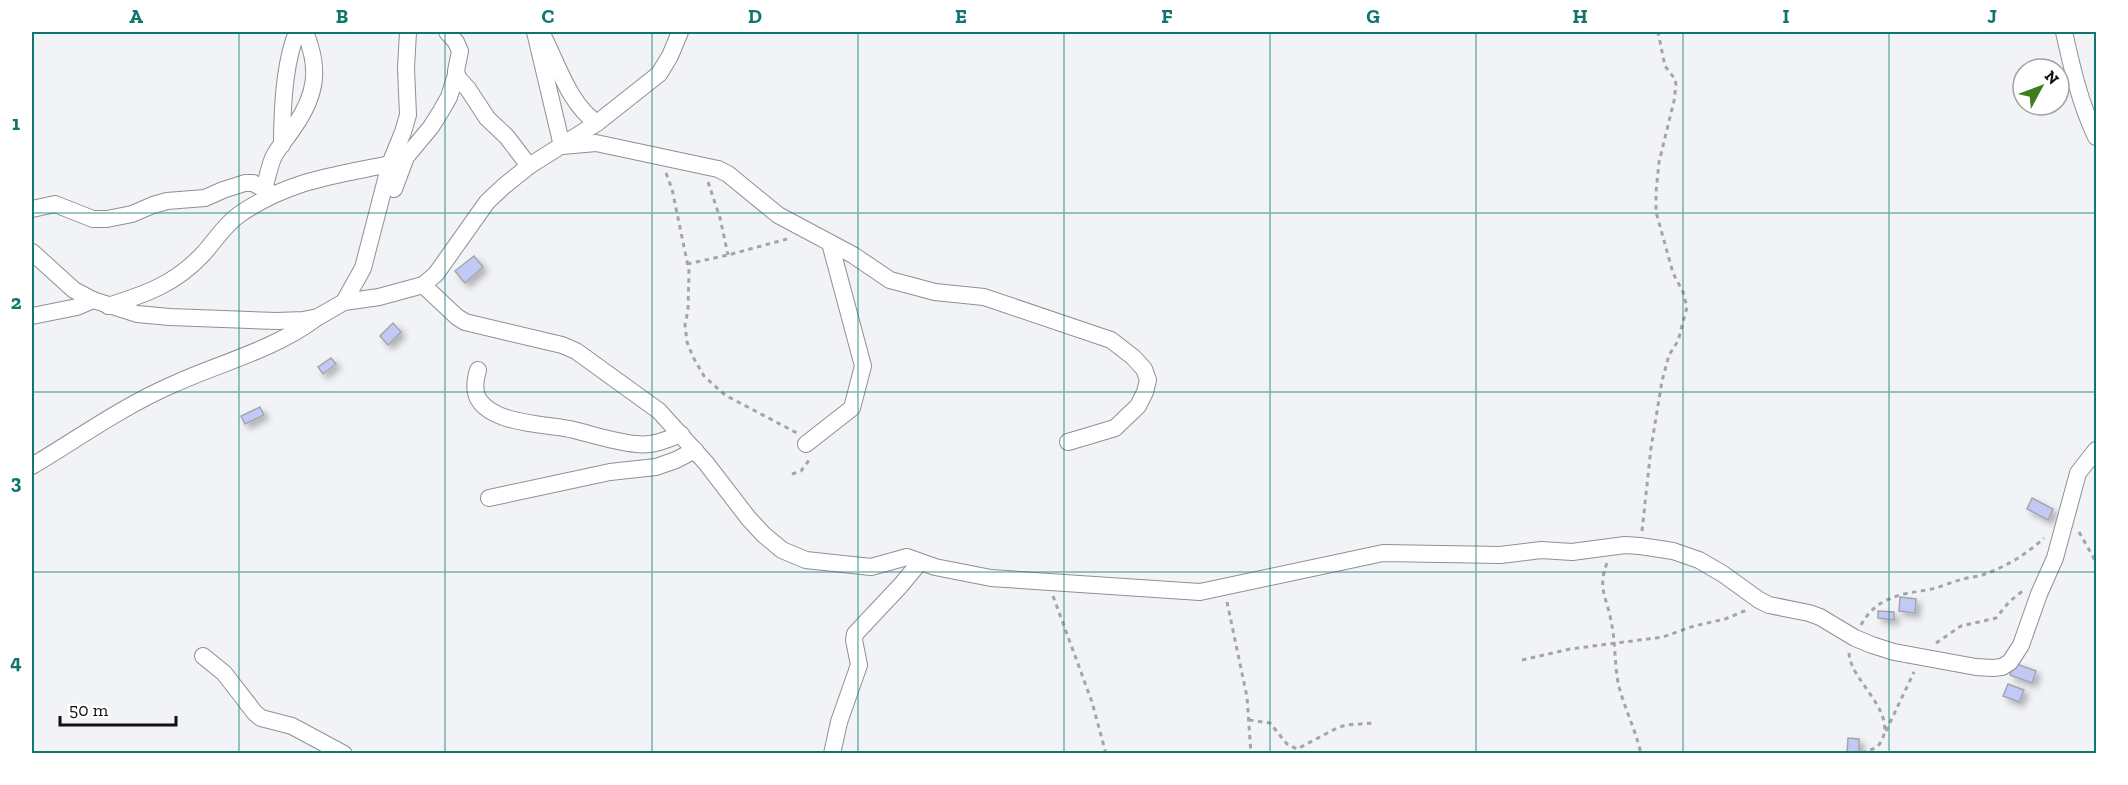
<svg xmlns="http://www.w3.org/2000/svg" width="2128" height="785" font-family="'Zilla Slab',serif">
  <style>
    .building { fill: #c1caf6; stroke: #a6a6aa; stroke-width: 1.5; filter: url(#shadow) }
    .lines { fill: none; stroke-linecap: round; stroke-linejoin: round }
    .minor-casing { stroke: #8f9094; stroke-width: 18 }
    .path { stroke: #a4a5a8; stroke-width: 3; stroke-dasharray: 4.5 4.5; stroke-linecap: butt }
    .minor { stroke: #fff; stroke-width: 16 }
    .grid { fill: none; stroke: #0f766e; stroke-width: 1.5; stroke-opacity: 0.55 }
    .neatline { fill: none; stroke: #0f766e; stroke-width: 2 }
    .grid-label { font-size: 20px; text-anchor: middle; font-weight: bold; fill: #0f766e }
  </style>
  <defs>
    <filter id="shadow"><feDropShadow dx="4.5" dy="4.5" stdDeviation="3" flood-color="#0004"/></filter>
  </defs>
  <rect width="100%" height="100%" fill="#f2f3f7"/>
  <g class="building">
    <polygon points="474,256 483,267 465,283 455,271"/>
    <polygon points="393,323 401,332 388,345 380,336"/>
    <polygon points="331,358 336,364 323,374 318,367"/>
    <polygon points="260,407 264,415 245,424 241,416"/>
    <polygon points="2032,498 2053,509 2048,520 2027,509"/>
    <polygon points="1900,597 1916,599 1915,613 1899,611"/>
    <polygon points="1878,611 1894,612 1894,620 1878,618"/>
    <polygon points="2014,663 2036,671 2032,683 2010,675"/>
    <polygon points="2008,684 2024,690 2019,702 2003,696"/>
    <polygon points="1848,738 1859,739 1859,753 1847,753"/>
  </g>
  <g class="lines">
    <g class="minor-casing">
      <g id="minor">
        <polyline points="447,32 456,42 460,51 456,71 458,78 468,89 487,118 507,137 529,166"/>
        <polyline points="535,32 562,146 596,143 718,169 728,174 778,215 853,255 890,280 935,292 984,297 1111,340 1133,357 1144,369 1148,380 1145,392 1138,406 1115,428 1068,442"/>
        <path d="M2064 32C2072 68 2080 103 2096 137"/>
        <path d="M543 36C558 65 569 104 597 123"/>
        <path d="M282 145C282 110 284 63 297 32"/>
        <path d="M264 189C267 179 269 168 273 158 278 147 288 137 294 127 317 94 320 68 305 32"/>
        <polyline points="394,189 406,157 431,127 441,111 449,97 456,75"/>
        <polyline points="32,209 55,204 93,219 107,219 132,214 153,205 167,201 205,198 223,190 245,183 253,183 273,194"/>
        <polyline points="32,252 74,290 93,300 137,314 170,317 277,321 303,320 318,317 344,302 379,297 423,285 436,274 487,202 504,186 529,166 597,123 659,74 670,56 680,32"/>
        <polyline points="423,285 457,317 465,322 562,345 576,351 659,411 706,463 749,519 764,535 782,550 806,560 871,567 907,557 935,567 991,578 1200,592 1383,553 1500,555 1541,550 1572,552 1625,545 1640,546 1673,551 1699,560 1723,574 1759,600 1769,605 1809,613 1820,617 1855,638 1872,645 1894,652 1976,667 1993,668 2002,667 2010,662 2021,645 2039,594 2055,558 2078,473 2096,450"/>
        <polyline points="344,302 363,268 390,164 403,132 408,115 406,68 408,32"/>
        <path d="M108 306C146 294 175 284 203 254 215 241 225 224 240 214 290 180 333 176 390 164"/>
        <polyline points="32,316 77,307 93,300"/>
        <path d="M478 370C475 380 473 391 479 400 495 425 549 424 574 430 594 435 615 442 636 444 653 446 666 440 681 434"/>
        <polyline points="806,444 852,408 863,366 830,243"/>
        <path d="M32 466C79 438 123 406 174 384 220 363 273 350 315 319"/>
        <polyline points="489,498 610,472 656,467 676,460 695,450"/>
        <polyline points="203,656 224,673 255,713 261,718 292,726 344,754"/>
        <polyline points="832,754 839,722 859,665 854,640 855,634 901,585 920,562"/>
      </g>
    </g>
    <g class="path">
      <polyline points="666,173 672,189 689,271 688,310 685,325 687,342 693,357 704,376 725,395 797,433"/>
      <polyline points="708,182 720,218 728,255"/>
      <polyline points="687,264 728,255 787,239"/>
      <polyline points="792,474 801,471 810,459"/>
      <polyline points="1642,531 1651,448 1662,381 1669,355 1678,341 1687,307 1683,292 1673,273 1656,212 1656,192 1659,162 1674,101 1676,85 1675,79 1665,66 1658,32"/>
      <polyline points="2079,532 2096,562"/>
      <path d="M1607 563C1597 589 1607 597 1611 621 1616 643 1614 665 1619 687 1625 709 1636 731 1641 754"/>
      <polyline points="1053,596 1092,702 1106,754"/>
      <polyline points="1227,602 1247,697 1251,754"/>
      <path d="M1861 625C1876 598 1899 594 1927 590 1939 588 1951 582 1963 579 1970 577 1978 577 1985 574 2007 566 2027 554 2044 538"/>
      <polyline points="1936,643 1961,626 1996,618 2009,602 2025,589"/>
      <path d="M1849 653C1850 682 1903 715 1878 746 1874 750 1866 750 1861 754"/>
      <polyline points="1522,660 1570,649 1663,637 1694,626 1725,619 1747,610"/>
      <polyline points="1249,720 1270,723 1287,744 1297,749 1337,728 1346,725 1375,723"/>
      <polyline points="1886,731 1914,672"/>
    </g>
    <use href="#minor" class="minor"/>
  </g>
  <path class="grid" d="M239 32V754M445 32V754M652 32V754M858 32V754M1064 32V754M1270 32V754M1476 32V754M1683 32V754M1889 32V754M32 213H2096M32 392H2096M32 572H2096"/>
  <rect width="2128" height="785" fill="none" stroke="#ffffff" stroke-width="66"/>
  <g transform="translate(2041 87) rotate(49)"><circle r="28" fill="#ffffff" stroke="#9fa0a0" stroke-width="1.5"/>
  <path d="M0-4.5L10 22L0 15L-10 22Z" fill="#3f7d1a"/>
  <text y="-9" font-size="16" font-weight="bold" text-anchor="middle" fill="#101112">N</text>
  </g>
  <path d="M60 716v9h116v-9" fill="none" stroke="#101112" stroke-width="3"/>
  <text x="69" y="716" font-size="18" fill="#101112" stroke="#ffffff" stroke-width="4.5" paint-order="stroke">50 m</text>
  <rect x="33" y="33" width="2062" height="719" class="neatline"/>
  <g class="grid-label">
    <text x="136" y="23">A</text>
    <text x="342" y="23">B</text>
    <text x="548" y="23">C</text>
    <text x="755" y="23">D</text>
    <text x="961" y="23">E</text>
    <text x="1167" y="23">F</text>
    <text x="1373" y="23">G</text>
    <text x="1580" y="23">H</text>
    <text x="1786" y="23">I</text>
    <text x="1992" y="23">J</text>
    <text x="16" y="130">1</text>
    <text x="16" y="309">2</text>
    <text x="16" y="489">3</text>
    <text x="16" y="669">4</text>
  </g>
</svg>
